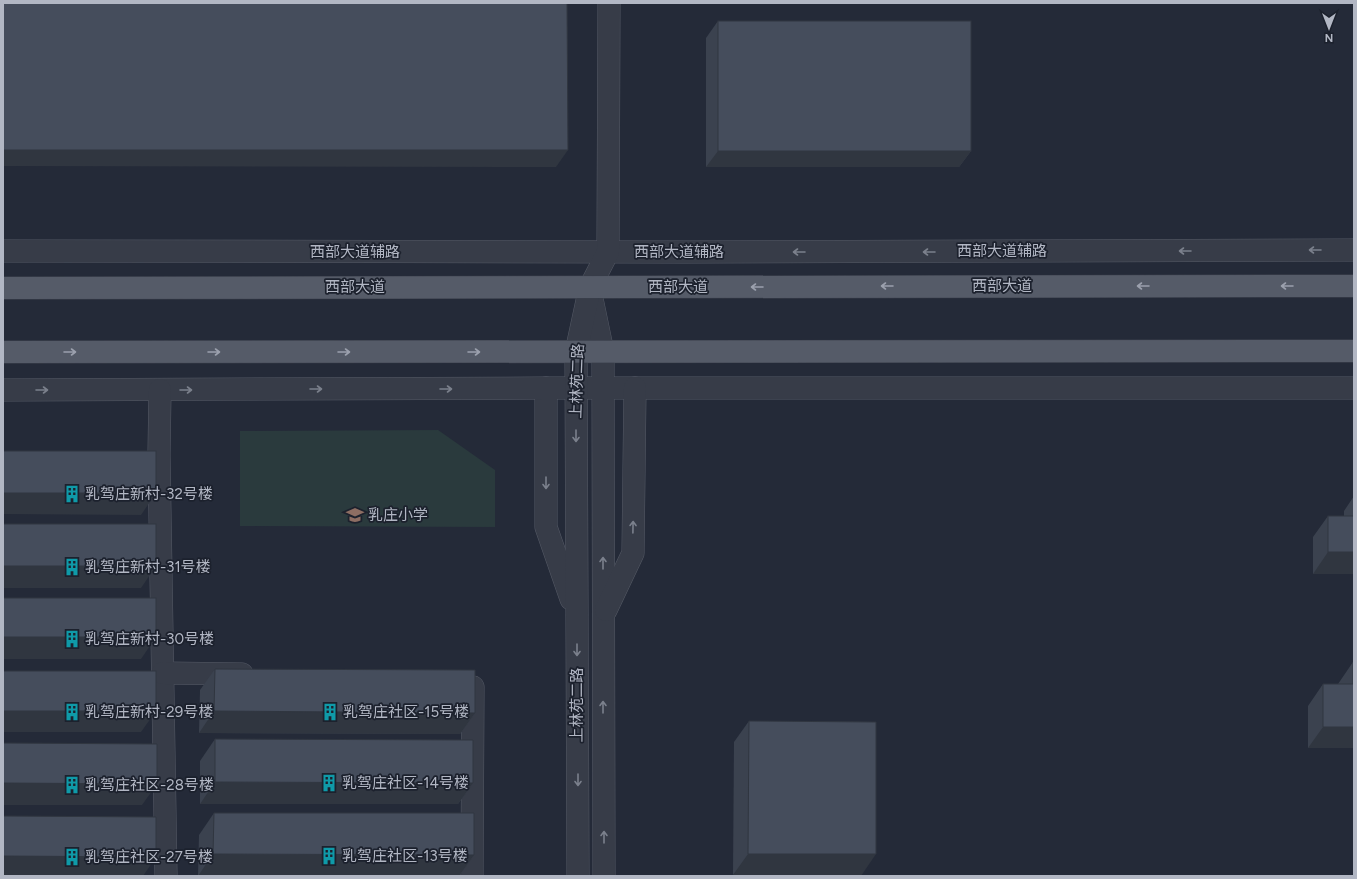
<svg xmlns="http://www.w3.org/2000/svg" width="1357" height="879" font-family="Figtree,'Noto Sans SC',sans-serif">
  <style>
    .green { fill: #2a3a3d }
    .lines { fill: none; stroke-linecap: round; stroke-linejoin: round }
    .minor-casing { stroke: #555a66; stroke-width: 23 }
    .major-casing { stroke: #404551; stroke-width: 23 }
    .minor { stroke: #373c48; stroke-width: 22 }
    .major { stroke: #555b68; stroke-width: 22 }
    .wall { fill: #3b424f }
    .shaded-wall { fill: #303640 }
    .building { fill: #454d5c; stroke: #303640 }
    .oneway { stroke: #7b808c }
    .oneway2 { stroke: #9ba0ad }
    .labels { text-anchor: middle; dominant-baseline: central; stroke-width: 3.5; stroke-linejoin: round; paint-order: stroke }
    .street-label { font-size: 15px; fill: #b2b7c4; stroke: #1c212d }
    .poi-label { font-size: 15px; fill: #b2b7c4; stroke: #1c212d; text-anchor: start }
  </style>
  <rect width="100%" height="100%" fill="#242a38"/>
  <polygon class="green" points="438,430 495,470 495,527 240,526 240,431"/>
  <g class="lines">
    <g class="minor-casing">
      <g id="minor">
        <polyline points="3,251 686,252 1354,250"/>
        <polyline points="591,294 603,352 604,876"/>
        <polyline points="546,388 546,527 571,599"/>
        <polyline points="3,390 546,388 1354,388"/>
        <polyline points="160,390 159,455 166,876"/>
        <polyline points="606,610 633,553 635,388"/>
        <polyline points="163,673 242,674"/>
        <polyline points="472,876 473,687"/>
        <polyline points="578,876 576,352 590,287 608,252 609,3"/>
      </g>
    </g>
    <g class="major-casing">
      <g id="major">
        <polyline points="3,288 1354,286"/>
        <polyline points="3,352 1354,351"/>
      </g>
    </g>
    <use href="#minor" class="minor"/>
    <use href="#major" class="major"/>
  </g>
  <g class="wall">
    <polygon points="718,21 971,151 959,167 706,167 706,38"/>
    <polygon points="1354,496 1354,574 1313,574 1313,537 1328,516 1344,516 1344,511"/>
    <polygon points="1353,662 1354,748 1308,748 1308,706 1323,684 1338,684"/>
    <polygon points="215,669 475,713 460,734 199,733 200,690"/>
    <polygon points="749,721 876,722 733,875 734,742"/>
    <polygon points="215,739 473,783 458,804 200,804 200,761"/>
    <polygon points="214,813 474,855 459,876 198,876 199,835"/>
  </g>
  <g class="shaded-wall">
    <polygon points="3,150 568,150 556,167 3,166"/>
    <polygon points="718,151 971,151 959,167 706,167"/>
    <polygon points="3,493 156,493 141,515 3,514"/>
    <polygon points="1328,552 1354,552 1354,574 1313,574"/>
    <polygon points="3,566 156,566 141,588 3,588"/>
    <polygon points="3,637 156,637 141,659 3,659"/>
    <polygon points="3,711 156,711 141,732 3,732"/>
    <polygon points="214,711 475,713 460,734 199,733"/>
    <polygon points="1323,727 1354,727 1354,748 1308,748"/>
    <polygon points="215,782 473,783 458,804 200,804"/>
    <polygon points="3,783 157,784 142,805 3,805"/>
    <polygon points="213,854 474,855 459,876 198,876"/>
    <polygon points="748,854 876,854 861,876 733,875"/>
    <polygon points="3,856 156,857 143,876 3,876"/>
  </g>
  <g class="building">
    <polygon points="3,3 567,3 568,150 3,150"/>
    <rect x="718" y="21" width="253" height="130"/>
    <rect x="3" y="451" width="153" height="42"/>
    <rect x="1328" y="516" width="26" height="36"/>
    <rect x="3" y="524" width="153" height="42"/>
    <rect x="3" y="598" width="153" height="39"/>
    <polygon points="1353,662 1354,662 1354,727 1323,727 1323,684 1353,684"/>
    <polygon points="215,669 475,670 475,713 214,711"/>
    <rect x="3" y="671" width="153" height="40"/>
    <polygon points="749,721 876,722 876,854 748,854"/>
    <polygon points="215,739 473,740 473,783 215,782"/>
    <polygon points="3,743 157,744 157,784 3,783"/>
    <polygon points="214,813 474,813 474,855 213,854"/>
    <polygon points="3,816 156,817 156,857 3,856"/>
  </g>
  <defs><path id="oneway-shaft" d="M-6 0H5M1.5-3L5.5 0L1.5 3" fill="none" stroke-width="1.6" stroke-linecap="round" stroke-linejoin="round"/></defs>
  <g class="oneway">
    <use href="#oneway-shaft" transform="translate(1315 250) rotate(180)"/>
    <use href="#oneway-shaft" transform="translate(1185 251) rotate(180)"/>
    <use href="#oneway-shaft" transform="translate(799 252) rotate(180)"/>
    <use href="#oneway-shaft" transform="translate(929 252) rotate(180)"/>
    <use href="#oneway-shaft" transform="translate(316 389)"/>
    <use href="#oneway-shaft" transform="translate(446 389)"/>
    <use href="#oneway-shaft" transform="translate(42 390)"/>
    <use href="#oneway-shaft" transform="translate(186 390)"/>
    <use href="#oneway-shaft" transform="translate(576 436) rotate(90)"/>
    <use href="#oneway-shaft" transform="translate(546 483) rotate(90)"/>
    <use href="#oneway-shaft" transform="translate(633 527) rotate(-89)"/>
    <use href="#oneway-shaft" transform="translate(603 563) rotate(-90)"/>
    <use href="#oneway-shaft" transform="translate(577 650) rotate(90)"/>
    <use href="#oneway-shaft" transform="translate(603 707) rotate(-90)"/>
    <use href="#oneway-shaft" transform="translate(578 780) rotate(90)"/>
    <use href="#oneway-shaft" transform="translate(604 837) rotate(-90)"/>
  </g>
  <g class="oneway2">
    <use href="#oneway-shaft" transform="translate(887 286) rotate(180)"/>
    <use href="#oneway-shaft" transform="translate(1143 286) rotate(180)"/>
    <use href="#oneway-shaft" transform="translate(1287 286) rotate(180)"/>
    <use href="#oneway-shaft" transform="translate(757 287) rotate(180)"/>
    <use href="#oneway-shaft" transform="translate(70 352)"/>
    <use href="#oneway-shaft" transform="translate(214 352)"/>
    <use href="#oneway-shaft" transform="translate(344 352)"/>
    <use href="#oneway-shaft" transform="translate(474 352)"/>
  </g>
  <defs>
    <g id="building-bare" transform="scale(1.38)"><path d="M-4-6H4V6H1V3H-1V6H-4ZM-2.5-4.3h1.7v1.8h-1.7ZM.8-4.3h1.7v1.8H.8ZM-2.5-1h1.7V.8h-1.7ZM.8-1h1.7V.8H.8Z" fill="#0f9aa8" stroke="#1c212d" stroke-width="2.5" paint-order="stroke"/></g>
    <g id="school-bare" transform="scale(1.38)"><path d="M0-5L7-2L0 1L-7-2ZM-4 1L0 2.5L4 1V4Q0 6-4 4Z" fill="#8d6e63" stroke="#1c212d" stroke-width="2.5" paint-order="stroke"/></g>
  </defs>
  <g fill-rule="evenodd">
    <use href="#building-bare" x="72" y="494"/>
    <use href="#school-bare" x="355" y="515"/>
    <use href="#building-bare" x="72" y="567"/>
    <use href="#building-bare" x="72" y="639"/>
    <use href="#building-bare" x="72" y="712"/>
    <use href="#building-bare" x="330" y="712"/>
    <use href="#building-bare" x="329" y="783"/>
    <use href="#building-bare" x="72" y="785"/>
    <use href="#building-bare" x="329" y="856"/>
    <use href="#building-bare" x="72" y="857"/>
  </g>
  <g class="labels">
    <g class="street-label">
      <text x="1002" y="251">西部大道辅路</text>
      <text x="355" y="252">西部大道辅路</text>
      <text x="679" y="252">西部大道辅路</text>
      <text x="1002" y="286">西部大道</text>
      <text x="355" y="287">西部大道</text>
      <text x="678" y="287">西部大道</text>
      <text transform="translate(577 381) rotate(-88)">上林苑二路</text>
      <text transform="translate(577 705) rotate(-90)">上林苑二路</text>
    </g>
    <g class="poi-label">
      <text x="85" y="494">乳驾庄新村-32号楼</text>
      <text x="368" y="515">乳庄小学</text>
      <text x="85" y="567">乳驾庄新村-31号楼</text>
      <text x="85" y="639">乳驾庄新村-30号楼</text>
      <text x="85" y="712">乳驾庄新村-29号楼</text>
      <text x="343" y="712">乳驾庄社区-15号楼</text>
      <text x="342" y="783">乳驾庄社区-14号楼</text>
      <text x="85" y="785">乳驾庄社区-28号楼</text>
      <text x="342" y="856">乳驾庄社区-13号楼</text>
      <text x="85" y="857">乳驾庄社区-27号楼</text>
    </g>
  </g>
  <rect width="1357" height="879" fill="none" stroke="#b2b7c4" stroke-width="8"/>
  <g transform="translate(1329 28) rotate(180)" stroke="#1c212d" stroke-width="3" paint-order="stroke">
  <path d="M0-3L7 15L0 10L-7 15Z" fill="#b2b7c4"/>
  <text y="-6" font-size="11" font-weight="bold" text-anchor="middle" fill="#b2b7c4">N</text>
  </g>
</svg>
